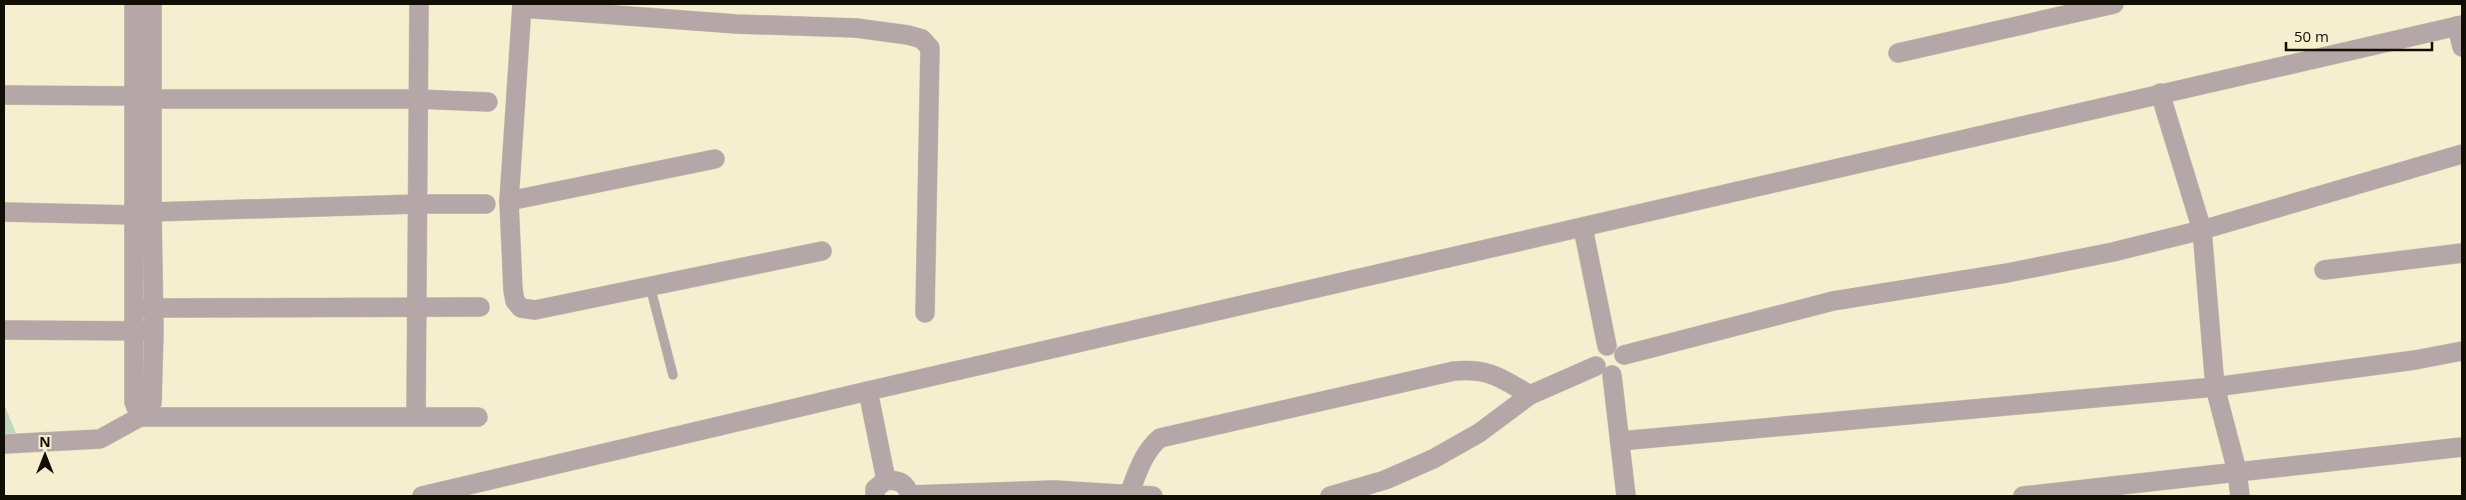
<svg xmlns="http://www.w3.org/2000/svg" width="2466" height="500" font-family="'Open Sans',sans-serif">
  <style>
    .green { fill: #bed8bf }
    .lines { fill: none; stroke-linecap: round; stroke-linejoin: round }
    .lane-casing { stroke: #d1cbb0; stroke-width: 10 }
    .street-casing { stroke: #d1cbb0; stroke-width: 20 }
    .lane { stroke: #b5a6a7; stroke-width: 9 }
    .street { stroke: #b5a6a7; stroke-width: 19 }
  </style>
  <rect width="100%" height="100%" fill="#f5efd0"/>
  <polygon class="green" points="4,404 16,433 4,434"/>
  <g class="lines">
    <g class="lane-casing">
      <polyline id="lane" points="650,286 673,375"/>
    </g>
    <g class="street-casing">
      <g id="street">
        <polyline points="134,4 134,402 140,417"/>
        <polyline points="522,4 509,201 513,290 515,301 521,308 535,310 822,251"/>
        <polyline points="522,8 736,24 856,28 908,35 922,39 930,48 925,313"/>
        <polyline points="2457,26 2462,47"/>
        <polyline points="1898,53 2114,4"/>
        <polyline points="2160,93 2202,230 2215,387 2237,471 2240,496"/>
        <polyline points="4,95 133,96 152,99 417,99 488,102"/>
        <polyline points="509,201 715,159"/>
        <polyline points="4,212 133,215 152,212 417,204 486,204"/>
        <polyline points="1583,228 1607,346"/>
        <polyline points="2324,270 2462,253"/>
        <polyline points="143,308 480,307"/>
        <polyline points="4,330 146,331"/>
        <polyline points="1624,355 1833,301 2007,273 2113,252 2202,230 2462,154"/>
        <polyline points="1612,375 1626,496"/>
        <polyline points="868,391 886,480"/>
        <polyline points="416,416 419,4"/>
        <polyline points="140,417 478,417"/>
        <polyline points="1620,441 2215,387 2415,360 2462,351"/>
        <polyline points="4,444 100,439 140,417 152,403 154,331 152,212 152,4"/>
        <path d="M1129 494C1137 474 1143 452 1160 438L1454 371C1489 368 1501 378 1530 395"/>
        <polyline points="910,495 1054,490 1153,496"/>
        <polyline points="422,496 868,391 2462,25"/>
        <path d="M875 496V489L886 480C900 480 906 483 910 496"/>
        <polyline points="1330,496 1385,480 1433,459 1479,433 1530,395 1596,366"/>
        <polyline points="2023,496 2462,447"/>
      </g>
    </g>
    <use href="#lane" class="lane"/>
    <use href="#street" class="street"/>
  </g>
  <rect width="2466" height="500" fill="none" stroke="#110f05" stroke-width="10"/>
  <g transform="translate(45 455)" stroke="#f5efd0" stroke-width="4" paint-order="stroke">
  <path d="M0-4L9 19L0 12L-9 19Z" fill="#110f05"/>
  <text y="-8" font-size="14" font-weight="bold" text-anchor="middle" fill="#110f05">N</text>
  </g>
  <path d="M2286 42v8h146v-8" fill="none" stroke="#110f05" stroke-width="2.5"/>
  <text x="2294" y="42" font-size="15" fill="#110f05" stroke="#f5efd0" stroke-width="4" paint-order="stroke">50 m</text>
</svg>
